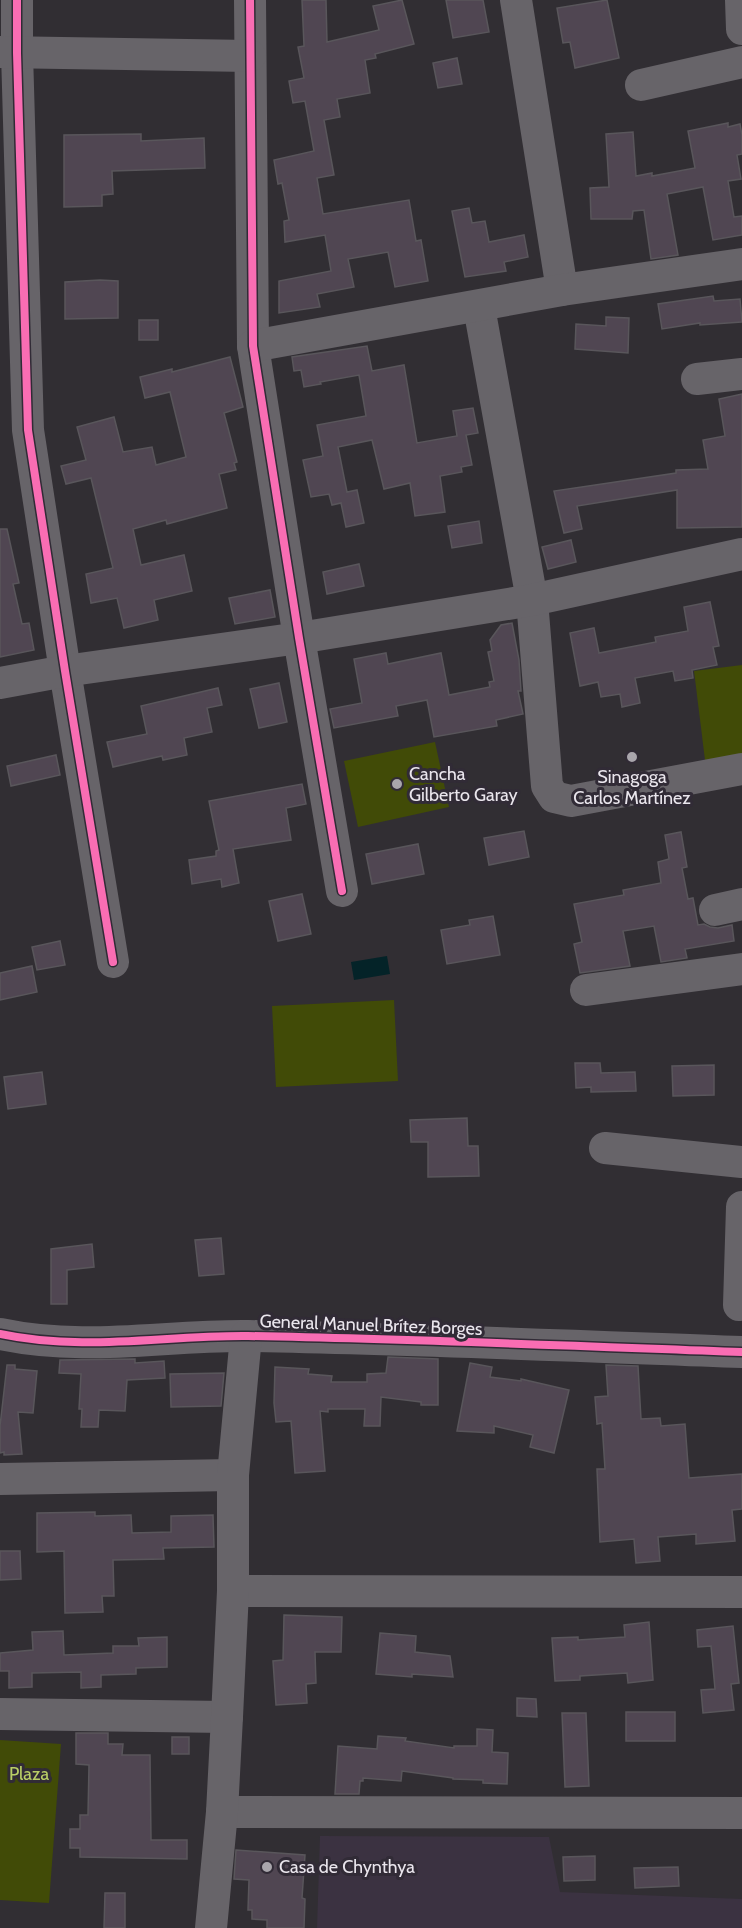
<svg xmlns="http://www.w3.org/2000/svg" width="742" height="1928" font-family="Cabin,sans-serif">
  <style>
    .built { fill: #3b3241 }
    .green { fill: #414b07 }
    .water { fill: #042328 }
    .building { fill: #504652; stroke: #59565b; stroke-width: 1.5 }
    .lines { fill: none; stroke-linecap: round; stroke-linejoin: round }
    .minor { stroke: #676469; stroke-width: 32 }
    .cycleway-casing { stroke: #312b36; stroke-width: 11 }
    .cycleway { stroke: #f96db3; stroke-width: 8 }
    .poi-dot { fill: #a9a6ac; stroke: #312b36; stroke-width: 2 }
    .labels { text-anchor: middle; dominant-baseline: central; stroke-width: 6; stroke-linejoin: round; paint-order: stroke }
    .poi-label { font-size: 18px; fill: #eae6ed; stroke: #312b36; text-anchor: start }
    .street-label { font-size: 18px; fill: #eae6ed; stroke: #312b36 }
    .park-label { font-size: 18px; fill: #b9ce66; stroke: #312b36 }
  </style>
  <rect width="100%" height="100%" fill="#312e33"/>
  <polygon class="built" points="320,1836 549,1837 560,1892 742,1899 742,1928 317,1928"/>
  <g class="green">
    <polygon points="742,665 742,755 705,760 694,671"/>
    <polygon points="435,742 449,807 358,827 344,761"/>
    <polygon points="394,1000 398,1081 276,1087 272,1006"/>
    <polygon points="0,1740 61,1744 49,1903 0,1900"/>
  </g>
  <polygon class="water" points="387,956 390,974 354,980 351,962"/>
  <g class="building">
    <polygon points="302,0 326,0 327,42 379,30 373,6 402,0 414,44 375,54 376,58 365,60 370,93 337,99 340,117 324,120 334,175 317,178 323,214 409,200 416,241 421,240 428,281 395,287 388,252 348,259 354,287 317,294 320,307 279,313 279,281 331,271 325,235 285,242 284,221 289,220 282,183 278,184 274,160 314,151 305,101 293,103 289,81 304,78 298,47 304,46"/>
    <polygon points="446,0 483,0 489,32 453,38"/>
    <polygon points="607,0 619,58 575,68 570,42 563,43 557,8"/>
    <polygon points="457,58 462,84 438,88 433,63"/>
    <polygon points="728,123 728,127 740,124 742,135 742,154 737,155 741,179 728,181 734,217 742,216 742,235 713,240 703,187 667,194 678,255 651,259 644,210 633,211 632,219 591,219 590,188 609,187 606,134 633,132 636,176 652,173 652,176 695,168 688,131"/>
    <polygon points="141,134 141,141 204,138 205,168 112,171 113,194 102,195 102,206 64,207 64,135"/>
    <polygon points="469,208 472,223 485,221 489,242 524,235 528,257 504,262 506,271 465,277 452,211"/>
    <polygon points="100,280 118,281 118,318 65,319 65,282"/>
    <polygon points="713,296 714,301 740,299 742,322 700,325 700,323 662,329 658,304"/>
    <polygon points="606,317 629,318 628,353 575,349 576,324 606,326"/>
    <rect x="139" y="320" width="19" height="20"/>
    <polygon points="367,346 372,371 404,365 417,443 457,436 453,411 473,408 478,433 466,435 472,465 461,467 462,472 440,476 445,512 415,516 410,483 384,489 372,440 338,447 347,492 357,490 364,523 346,527 341,503 332,505 329,494 311,497 303,460 323,456 317,425 366,416 359,375 320,382 321,384 304,387 301,370 294,371 292,357"/>
    <polygon points="230,357 243,407 224,413 237,462 234,463 236,470 219,474 227,508 167,524 166,520 133,529 141,565 184,555 192,591 154,600 158,620 124,628 117,598 91,603 86,574 113,568 91,478 66,484 61,466 86,460 77,427 114,417 123,452 152,447 156,465 186,457 170,392 145,398 140,377 172,369 172,372"/>
    <polygon points="742,394 742,527 677,528 677,490 577,506 582,529 564,533 554,491 676,473 676,470 708,469 703,440 725,436 719,399"/>
    <polygon points="479,521 482,543 452,548 448,526"/>
    <polygon points="0,529 7,529 19,583 13,584 22,624 29,623 34,650 0,657"/>
    <polygon points="571,540 576,562 548,569 542,547"/>
    <polygon points="359,564 364,586 327,594 323,572"/>
    <polygon points="270,590 275,617 235,624 229,598"/>
    <polygon points="710,602 719,646 713,647 717,665 692,670 693,678 675,681 673,671 635,678 640,703 622,707 620,694 601,697 598,682 580,686 570,633 594,628 599,653 656,642 655,637 688,631 684,607"/>
    <polygon points="512,623 519,660 521,691 518,691 523,714 496,720 497,726 434,737 427,700 396,706 398,716 334,728 330,709 362,703 354,659 386,653 388,664 441,653 449,695 490,687 489,682 494,681 488,652 492,651 490,640 501,625"/>
    <polygon points="279,683 287,722 259,728 250,689"/>
    <polygon points="218,688 222,705 207,708 212,732 184,738 187,755 163,760 162,756 113,767 107,742 147,734 141,706"/>
    <polygon points="56,755 60,775 11,786 7,766"/>
    <polygon points="302,784 306,804 286,808 291,840 233,849 239,883 222,887 221,879 192,884 189,860 216,856 216,851 219,850 209,801"/>
    <polygon points="524,831 529,857 489,865 484,838"/>
    <polygon points="681,832 687,867 682,868 688,899 693,898 698,925 704,924 710,927 718,928 732,925 734,941 685,949 687,958 661,962 654,926 623,931 630,966 580,973 574,944 582,942 574,904 624,895 623,890 661,883 658,862 669,859 665,835"/>
    <polygon points="418,844 424,874 372,884 366,854"/>
    <polygon points="302,894 311,934 278,941 269,901"/>
    <polygon points="493,916 500,955 447,964 441,930 470,925 469,920"/>
    <polygon points="60,941 65,965 37,970 32,947"/>
    <polygon points="32,966 37,992 0,1000 0,973"/>
    <polygon points="575,1063 600,1063 601,1073 635,1072 636,1091 591,1092 591,1087 576,1088"/>
    <polygon points="714,1065 714,1095 673,1096 672,1066"/>
    <polygon points="42,1072 46,1104 8,1109 4,1077"/>
    <polygon points="467,1118 468,1146 478,1146 479,1176 428,1177 428,1142 411,1142 410,1120"/>
    <polygon points="221,1238 224,1274 199,1276 195,1240"/>
    <polygon points="92,1244 94,1267 67,1270 67,1304 51,1304 51,1249"/>
    <polygon points="388,1357 438,1359 438,1405 421,1405 421,1402 381,1397 380,1426 364,1426 365,1409 328,1409 328,1412 320,1411 325,1471 295,1473 291,1421 276,1422 274,1403 275,1367 309,1369 308,1374 332,1376 331,1382 367,1382 367,1374 386,1373"/>
    <polygon points="135,1359 135,1363 164,1361 165,1378 127,1380 125,1411 99,1410 98,1427 81,1427 82,1409 79,1409 81,1374 59,1373 60,1360"/>
    <polygon points="470,1363 492,1367 490,1377 521,1381 521,1379 569,1390 554,1453 530,1447 533,1435 494,1426 494,1433 457,1431"/>
    <polygon points="7,1365 15,1365 15,1369 37,1371 33,1413 18,1412 22,1454 4,1455 4,1452 0,1453 0,1426"/>
    <polygon points="606,1365 638,1366 641,1419 660,1418 661,1426 685,1424 689,1478 742,1474 742,1509 732,1510 735,1541 696,1544 696,1534 658,1537 660,1561 636,1563 634,1539 600,1542 597,1469 605,1469 602,1423 597,1424 595,1397 608,1396"/>
    <polygon points="224,1373 221,1406 171,1407 170,1374"/>
    <polygon points="95,1512 95,1516 131,1515 132,1533 171,1532 171,1516 213,1515 214,1547 163,1548 164,1559 113,1560 114,1596 102,1596 103,1612 65,1613 64,1551 37,1552 37,1513"/>
    <polygon points="0,1551 20,1551 21,1579 0,1580"/>
    <polygon points="284,1615 342,1617 341,1652 315,1652 316,1683 306,1684 307,1703 276,1705 273,1661 283,1660"/>
    <polygon points="649,1622 653,1680 628,1683 627,1673 580,1676 580,1680 555,1681 552,1638 578,1637 578,1640 625,1637 624,1625"/>
    <polygon points="733,1626 739,1683 731,1684 734,1710 703,1713 701,1690 715,1689 711,1646 698,1647 697,1630"/>
    <polygon points="63,1631 64,1655 113,1653 113,1646 139,1646 138,1638 167,1637 167,1667 136,1668 136,1674 101,1675 101,1687 81,1688 81,1672 32,1673 32,1687 9,1688 9,1671 0,1671 0,1653 33,1650 32,1632"/>
    <polygon points="380,1633 416,1636 415,1652 450,1656 453,1677 412,1674 412,1677 376,1674"/>
    <polygon points="517,1698 536,1699 537,1717 517,1716"/>
    <rect x="626" y="1712" width="49" height="29"/>
    <polygon points="562,1713 586,1713 589,1786 565,1787"/>
    <polygon points="477,1729 493,1730 492,1752 508,1753 507,1784 483,1783 483,1780 453,1779 453,1778 402,1771 401,1781 363,1778 363,1781 360,1781 359,1794 335,1794 338,1746 377,1749 378,1736 406,1738 405,1741 454,1748 454,1746 477,1746"/>
    <polygon points="76,1733 108,1733 108,1744 123,1744 122,1755 150,1755 151,1840 187,1840 187,1859 80,1857 80,1848 70,1848 70,1829 80,1829 80,1815 88,1815 89,1765 76,1764"/>
    <rect x="172" y="1737" width="17" height="17"/>
    <polygon points="236,1850 305,1855 302,1898 305,1899 304,1928 267,1928 267,1920 252,1919 252,1910 248,1910 249,1880 234,1879"/>
    <polygon points="595,1856 595,1880 564,1881 563,1857"/>
    <polygon points="678,1867 679,1886 635,1888 634,1868"/>
    <polygon points="105,1893 125,1893 125,1928 104,1928"/>
  </g>
  <g class="lines">
    <g class="minor">
      <polyline points="17,0 17,53 28,430 65,671 113,962"/>
      <polyline points="250,0 253,346 299,638 342,891"/>
      <polyline points="516,0 562,290"/>
      <polyline points="741,0 742,29"/>
      <polyline points="0,52 250,56"/>
      <polyline points="641,85 742,62"/>
      <polyline points="479,307 532,600 547,786 554,797 571,801 742,769"/>
      <polyline points="253,346 562,290 742,264"/>
      <polyline points="697,379 742,374"/>
      <polyline points="0,683 65,671 299,638 532,600 742,554"/>
      <polyline points="715,910 742,904"/>
      <polyline points="586,990 742,969"/>
      <polyline points="605,1148 742,1162"/>
      <polyline points="739,1305 742,1207"/>
      <path d="M0 1334C84 1352 164 1335 248 1336 413 1339 578 1346 742 1352"/>
      <polyline points="0,1479 233,1475"/>
      <polyline points="233,1591 742,1592"/>
      <polyline points="0,1714 227,1717"/>
      <polyline points="222,1812 742,1813"/>
      <polyline points="211,1928 222,1812 227,1717 233,1591 233,1475 246,1336"/>
    </g>
    <g class="cycleway-casing">
      <g id="cycleway">
        <polyline points="17,0 17,53 28,430 65,671 113,962"/>
        <polyline points="250,0 253,346 299,638 342,891"/>
        <path d="M0 1334C84 1352 164 1335 248 1336 413 1339 578 1346 742 1352"/>
      </g>
    </g>
    <use href="#cycleway" class="cycleway"/>
  </g>
  <g class="poi-dot">
    <circle cx="632" cy="757" r="6"/>
    <circle cx="397" cy="784" r="6"/>
    <circle cx="267" cy="1867" r="6"/>
  </g>
  <g class="labels">
    <g class="poi-label">
      <text x="409" y="774">Cancha<tspan x="409" dy="21">Gilberto Garay</tspan></text>
      <text x="632" y="777" text-anchor="middle">Sinagoga<tspan x="632" dy="21">Carlos Martínez</tspan></text>
      <text x="279" y="1867">Casa de Chynthya</text>
    </g>
    <g class="street-label">
      <text transform="translate(371 1325) rotate(2)">General Manuel Brítez Borges</text>
    </g>
    <g class="park-label">
      <text x="29" y="1774">Plaza</text>
    </g>
  </g>
</svg>
